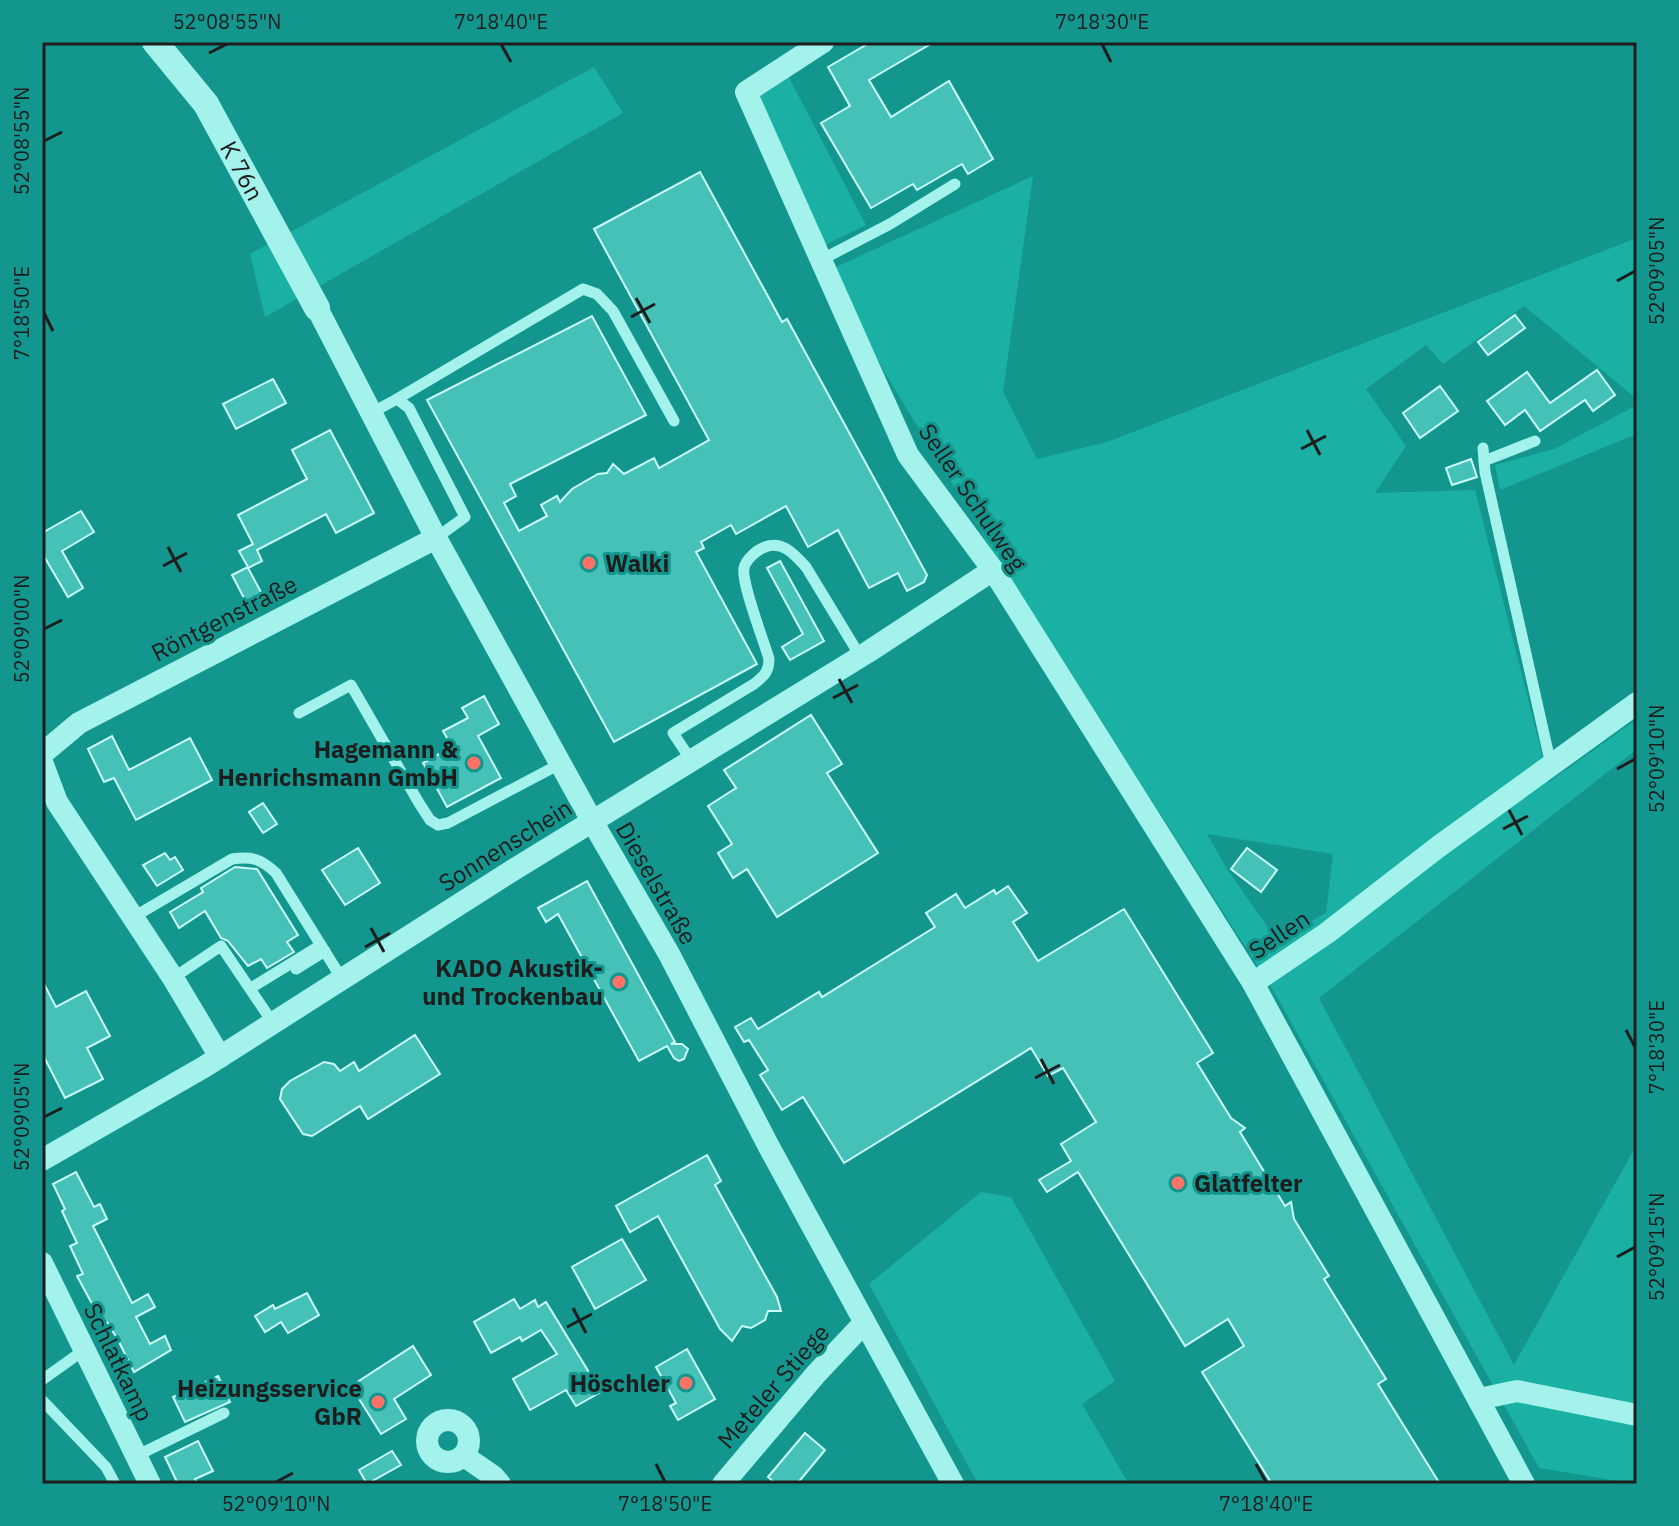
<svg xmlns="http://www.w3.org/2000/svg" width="1679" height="1526" font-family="'IBM Plex Sans',sans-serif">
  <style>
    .green { fill: #1bb0a4; fill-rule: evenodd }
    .building { fill: #45c1b8; stroke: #cbfdf9; stroke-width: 2 }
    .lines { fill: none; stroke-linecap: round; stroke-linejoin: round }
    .service { stroke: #a3f3ec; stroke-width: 11 }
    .minor { stroke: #a3f3ec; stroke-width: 22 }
    .tertiary { stroke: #a3f3ec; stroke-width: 26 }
    .ticks { fill: none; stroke: #1d1d1d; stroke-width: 3 }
    .poi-dot { fill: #ff7265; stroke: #13968e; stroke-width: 3 }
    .labels { text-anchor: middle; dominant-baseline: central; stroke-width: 6; stroke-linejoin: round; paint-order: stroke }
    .street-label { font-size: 24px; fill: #1d1d1d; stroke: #13968e }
    .poi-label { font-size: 24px; font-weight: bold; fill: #1d1d1d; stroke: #13968e; text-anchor: end }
    .neatline { fill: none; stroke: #1d1d1d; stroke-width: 3 }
    .ticks-label { font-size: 20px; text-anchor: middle; fill: #1d1d1d }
  </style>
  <rect width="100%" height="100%" fill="#13968e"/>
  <g class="green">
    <polygon points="594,67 623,113 265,317 250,254"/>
    <polygon points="787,74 866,225 823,246 758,94"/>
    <path d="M1033 176 1003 392 1037 459 1107 442 1637 238V399L1524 306 1443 364 1426 345 1366 389 1406 446 1375 493 1475 490 1549 782 1637 719V749L1319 998 1514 1365 1637 1144V1484L1539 1468 1273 990 1011 581 882 368 834 268ZM1207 834 1333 854 1326 913 1276 939 1227 869Z"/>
    <polygon points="1637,405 1637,434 1500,490 1495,465 1554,449"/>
    <polygon points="981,1192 1011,1197 1115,1381 1082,1404 1129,1484 978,1484 869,1284"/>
  </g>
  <g class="building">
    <polygon points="871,42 934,42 869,80 891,117 949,81 993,159 968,174 962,164 917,190 913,184 871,208 821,123 850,106 828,67"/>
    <polygon points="700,172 782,322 787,319 927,575 924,582 907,591 898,573 869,588 838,530 808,547 786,506 736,534 731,525 701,542 704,548 696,552 757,664 614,742 427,400 592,316 646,415 510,484 516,496 504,503 519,531 547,516 541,505 557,496 560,502 572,489 598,474 607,473 613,464 624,474 654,458 659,468 709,440 594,229"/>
    <polygon points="1515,315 1525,328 1488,355 1478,342"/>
    <polygon points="1597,370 1615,395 1593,411 1585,400 1540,431 1525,410 1505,425 1487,401 1527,372 1550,403"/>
    <polygon points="273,379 286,403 236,429 223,404"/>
    <polygon points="1440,386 1458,411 1420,438 1403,413"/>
    <polygon points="330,430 374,513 336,533 326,514 257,550 262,561 248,568 262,594 246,602 232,575 248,567 239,551 253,544 238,515 307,479 292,450"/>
    <polygon points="1471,459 1477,477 1452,485 1446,468"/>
    <polygon points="81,511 94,532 62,551 83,588 68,597 42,553 42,533"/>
    <polygon points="780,561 824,641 790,660 782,647 803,634 767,568"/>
    <polygon points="484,696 499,724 478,736 501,778 447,807 423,763 452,747 443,731 468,718 462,708"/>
    <polygon points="811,715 842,764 827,773 878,853 777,917 747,869 733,878 718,853 732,844 708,806 736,788 724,770"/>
    <polygon points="112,736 129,770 190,738 212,780 136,820 114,778 104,782 88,749"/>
    <polygon points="263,803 277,824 263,833 249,812"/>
    <polygon points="358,848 380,883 345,905 322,870"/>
    <polygon points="1247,848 1277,870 1261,892 1231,869"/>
    <polygon points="165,853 170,860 175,857 183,870 157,886 143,865"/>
    <polygon points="235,867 257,869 298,935 287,942 294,952 267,968 261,959 248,966 228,941 221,938 205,911 179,928 170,912 203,892 201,888"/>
    <polygon points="587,881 675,1042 671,1044 682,1044 688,1049 684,1059 679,1061 674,1058 667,1046 639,1061 558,914 546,922 538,908"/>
    <polygon points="1008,886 1027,913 1013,922 1038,961 1124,909 1213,1053 1197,1063 1231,1118 1245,1128 1240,1132 1285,1206 1291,1202 1294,1219 1329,1276 1324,1279 1386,1379 1378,1384 1440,1484 1272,1484 1202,1372 1244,1346 1228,1319 1185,1346 1078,1172 1047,1192 1039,1180 1071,1161 1061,1144 1096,1122 1063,1068 1048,1076 1031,1048 844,1163 803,1097 782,1110 760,1075 768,1070 749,1040 744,1042 735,1027 751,1018 758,1029 819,992 822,997 935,927 926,913 956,894 965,908 994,890 996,894"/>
    <polygon points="42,980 56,1007 86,991 110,1036 87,1048 103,1079 65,1098 42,1053"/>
    <polygon points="415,1035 440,1074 368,1119 360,1106 312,1136 303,1134 280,1099 282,1089 290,1081 324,1062 334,1064 340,1071 354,1062 359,1071"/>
    <polygon points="707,1155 721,1181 715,1185 777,1297 781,1311 768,1311 765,1320 751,1328 742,1326 732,1341 720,1329 658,1216 630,1232 616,1206"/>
    <polygon points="76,1172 94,1207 100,1204 107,1219 93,1226 132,1303 148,1294 155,1307 136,1317 150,1344 165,1336 171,1350 134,1372 118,1340 107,1322 103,1324 77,1276 83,1274 70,1246 77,1243 62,1211 65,1209 53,1184"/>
    <polygon points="622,1239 646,1280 595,1309 572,1267"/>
    <polygon points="307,1293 319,1315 288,1333 281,1322 265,1332 255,1316 273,1305 275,1309"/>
    <polygon points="514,1299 520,1309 535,1300 538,1307 546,1302 601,1392 576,1406 566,1390 530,1410 513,1379 557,1354 541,1330 522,1341 520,1337 491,1353 474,1322"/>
    <polygon points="413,1346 431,1375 394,1399 406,1419 381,1434 351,1386"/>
    <polygon points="687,1349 715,1399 678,1420 670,1406 676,1403 656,1367"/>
    <polygon points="218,1376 230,1402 185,1422 173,1397"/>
    <polygon points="805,1433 825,1450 797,1484 776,1484 768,1477"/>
    <polygon points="198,1441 213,1471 195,1479 198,1484 178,1484 165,1457"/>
    <polygon points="392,1451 401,1465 367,1484 359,1470"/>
  </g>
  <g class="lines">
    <g class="service">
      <polyline points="821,260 890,224 955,184"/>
      <polyline points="397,399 583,289 597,294 613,311 674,421"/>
      <polyline points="371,413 397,399 409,408 465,517 436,538"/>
      <polyline points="1483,448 1485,472 1551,765"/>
      <polyline points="1484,461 1535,441"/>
      <polyline points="299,713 351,685 419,803 430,820 438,825 448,823 560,764"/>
      <path d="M691 760 673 733 754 684C764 676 769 672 769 659 764 641 741 583 744 568 746 559 757 550 765 547 783 540 795 555 806 567L860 656"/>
      <path d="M132 918 232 859C252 856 261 859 276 873L342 979"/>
      <polyline points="296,969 325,951"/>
      <polyline points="173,978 221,946 273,1023"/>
      <polyline points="251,988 321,945"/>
      <polyline points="42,1380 84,1350"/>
      <polyline points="42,1400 106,1467 115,1484"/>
      <polyline points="136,1456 224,1413"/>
    </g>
    <g class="minor">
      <polyline points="823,42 746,92 908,455 993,570 1253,983 1524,1484"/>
      <polyline points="317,308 436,538 592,821 669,954 768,1145 953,1484"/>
      <polyline points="42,754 79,723 436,538"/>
      <polyline points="42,762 57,802 173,978 220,1057"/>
      <polyline points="1253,983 1327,933 1438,847 1637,703"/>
      <polyline points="42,1160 204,1067 510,872 868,652 993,570"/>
      <polyline points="42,1263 150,1484"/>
      <polyline points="1479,1399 1517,1391 1637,1415"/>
      <circle cx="448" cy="1441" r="21"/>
      <polyline points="464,1456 493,1476 500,1484"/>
      <polyline points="723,1484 816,1374 864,1323"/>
    </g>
    <path class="tertiary" id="s1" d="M155 42 206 104 317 308"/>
  </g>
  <path class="ticks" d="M501 44 511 62M1102 44 1111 62M209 53 227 44M44 141 62 132M1617 281 1635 271M636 298 650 323M44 313 53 331M631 317 655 304M1307 430 1320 455M1301 449 1326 436M168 547 181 572M163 566 187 553M44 629 62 620M839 679 852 703M833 698 858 685M1617 769 1635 759M1509 810 1522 835M1503 829 1528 816M371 928 384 952M365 947 390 933M1626 1030 1635 1047M1041 1059 1054 1084M1035 1078 1060 1065M44 1117 62 1108M1617 1257 1635 1247M573 1308 586 1333M567 1327 592 1314M656 1464 665 1482M1256 1464 1266 1482M276 1482 293 1473"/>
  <g class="poi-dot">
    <circle cx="589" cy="563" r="8"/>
    <circle cx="474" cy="763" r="8"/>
    <circle cx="619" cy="982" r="8"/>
    <circle cx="1178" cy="1183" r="8"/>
    <circle cx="686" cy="1383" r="8"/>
    <circle cx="378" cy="1402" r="8"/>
  </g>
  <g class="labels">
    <g class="street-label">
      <text stroke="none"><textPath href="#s1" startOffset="156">K 76n</textPath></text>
      <text transform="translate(973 497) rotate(56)">Seller Schulweg</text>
      <text transform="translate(224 618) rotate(-27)">Röntgenstraße</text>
      <text transform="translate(505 845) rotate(-32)">Sonnenschein</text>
      <text transform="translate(657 883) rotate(60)">Dieselstraße</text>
      <text transform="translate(1279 934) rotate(-34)">Sellen</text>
      <text transform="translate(119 1362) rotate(64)">Schlatkamp</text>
      <text transform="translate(773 1386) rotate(-49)">Meteler Stiege</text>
    </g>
    <g class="poi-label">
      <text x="605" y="563" text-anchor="start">Walki</text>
      <text x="458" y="749">Hagemann &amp;<tspan x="458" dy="28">Henrichsmann GmbH</tspan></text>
      <text x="603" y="968">KADO Akustik-<tspan x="603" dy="28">und Trockenbau</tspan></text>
      <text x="1194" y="1183" text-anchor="start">Glatfelter</text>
      <text x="670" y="1383">Höschler</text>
      <text x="362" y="1388">Heizungsservice<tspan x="362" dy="28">GbR</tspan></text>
    </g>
  </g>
  <rect width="1679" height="1526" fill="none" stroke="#13968e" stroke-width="88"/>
  <rect x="44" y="44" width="1591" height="1438" class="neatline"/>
  <g class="ticks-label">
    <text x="227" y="29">52°08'55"N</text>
    <text x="501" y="29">7°18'40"E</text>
    <text x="1102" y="29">7°18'30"E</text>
    <text transform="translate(22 141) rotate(-90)" y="7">52°08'55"N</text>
    <text transform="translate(1657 271) rotate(-90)" y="7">52°09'05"N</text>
    <text transform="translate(22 313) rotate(-90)" y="7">7°18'50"E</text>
    <text transform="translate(22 629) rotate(-90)" y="7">52°09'00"N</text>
    <text transform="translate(1657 759) rotate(-90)" y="7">52°09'10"N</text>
    <text transform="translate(1657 1047) rotate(-90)" y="7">7°18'30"E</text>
    <text transform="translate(22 1117) rotate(-90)" y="7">52°09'05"N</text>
    <text transform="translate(1657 1247) rotate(-90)" y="7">52°09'15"N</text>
    <text x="276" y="1511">52°09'10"N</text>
    <text x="665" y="1511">7°18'50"E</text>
    <text x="1266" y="1511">7°18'40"E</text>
  </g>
</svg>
